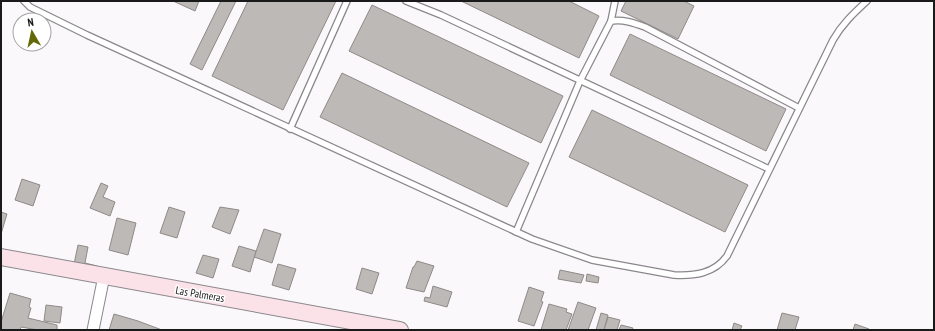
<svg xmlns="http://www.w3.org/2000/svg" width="935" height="331" font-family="'PT Sans Narrow',sans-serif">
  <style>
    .building { fill: #bdb9b7; stroke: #8e8a88 }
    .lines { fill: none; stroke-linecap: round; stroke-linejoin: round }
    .lane-casing { stroke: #8b888c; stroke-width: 8 }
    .street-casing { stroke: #8b888c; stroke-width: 13 }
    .secondary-casing { stroke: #8b888c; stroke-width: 18 }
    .lane { stroke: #fff; stroke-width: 5.5 }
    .street { stroke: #fff; stroke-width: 11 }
    .secondary { stroke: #fbe1e8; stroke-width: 16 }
    .labels { text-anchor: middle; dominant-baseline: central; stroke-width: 3; stroke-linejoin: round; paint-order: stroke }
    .street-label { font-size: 11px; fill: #1b1a1b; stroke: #fff }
  </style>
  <rect width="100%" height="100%" fill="#fbf8fb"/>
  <g class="building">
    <polygon points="173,1 199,1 195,11"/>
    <polygon points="221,1 236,1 202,70 190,64"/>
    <polygon points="248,1 336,1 283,110 212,76"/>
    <polygon points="461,1 569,1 599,16 579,58"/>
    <polygon points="626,1 684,1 694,6 678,39 621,11"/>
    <polygon points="372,5 563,96 541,143 349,51"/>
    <polygon points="630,34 786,109 766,151 610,75"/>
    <polygon points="342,73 529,163 507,207 320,117"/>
    <polygon points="592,110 748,185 725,232 569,157"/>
    <polygon points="22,179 40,185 33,206 15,200"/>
    <polygon points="101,183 108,186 103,197 115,202 110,216 90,208"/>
    <polygon points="169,207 185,212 177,238 160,233"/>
    <polygon points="220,207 239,210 230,234 212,227"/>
    <polygon points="1,212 7,214 1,234"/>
    <polygon points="117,218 136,223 128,255 109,250"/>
    <polygon points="264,229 281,234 272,263 254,257"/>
    <polygon points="78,245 88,247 85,263 97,266 95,273 73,269"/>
    <polygon points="239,246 256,251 250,272 232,266"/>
    <polygon points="203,255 219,259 213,278 196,273"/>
    <polygon points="417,261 434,266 424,292 406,288 413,267 414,267"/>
    <polygon points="278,264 296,269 289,290 272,285"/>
    <polygon points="362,268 379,273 372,294 356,289"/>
    <polygon points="560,270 584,275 581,283 558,279"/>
    <polygon points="587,274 599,277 598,283 586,281"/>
    <polygon points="433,286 452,292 447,307 424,301 425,297 430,298"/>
    <polygon points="529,287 544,292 541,301 543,302 534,326 518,321"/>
    <polygon points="10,293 31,299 29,307 31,308 28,318 57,325 57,330 38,330 21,327 20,330 1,330 1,322"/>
    <polygon points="578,302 596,308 588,330 568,330"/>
    <polygon points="549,304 567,309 566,312 572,314 566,330 541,330"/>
    <polygon points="46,305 62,307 60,323 44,321"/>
    <polygon points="601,313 608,315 604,330 596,330"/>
    <polygon points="782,313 799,317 795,330 777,330"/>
    <polygon points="114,314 138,321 162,330 109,330"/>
    <polygon points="608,317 620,320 617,330 604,330"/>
    <polygon points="734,323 742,326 740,330 732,330"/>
    <polygon points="855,324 869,329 868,330 853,330"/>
    <polygon points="621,325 633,328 632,330 619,330"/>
  </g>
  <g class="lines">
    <g class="lane-casing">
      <g id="lane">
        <path d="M24 1 30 7 87 35 532 239 592 260 674 275C694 276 714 274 727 256L833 40C842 24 854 13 867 1"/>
        <polyline points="406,1 441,15 769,169"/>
        <polyline points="611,21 615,1"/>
        <polyline points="290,129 347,1"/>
        <path d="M516 232 580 81 611 21C623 19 634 23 645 27L799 108"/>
      </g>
    </g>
    <g class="street-casing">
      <polyline id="street" points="93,330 104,276"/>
    </g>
    <g class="secondary-casing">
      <polyline id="secondary" points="1,257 400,330"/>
    </g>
    <use href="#lane" class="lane"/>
    <use href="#street" class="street"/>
    <use href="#secondary" class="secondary"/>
  </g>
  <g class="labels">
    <g class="street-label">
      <text transform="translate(200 294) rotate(10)">Las Palmeras</text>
    </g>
  </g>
  <rect width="935" height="331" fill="none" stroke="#1b1a1b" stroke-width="4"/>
  <g transform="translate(32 32) rotate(351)"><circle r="19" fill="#ffffff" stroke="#a4a3a4"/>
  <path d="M0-3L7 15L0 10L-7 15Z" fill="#646705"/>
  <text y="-6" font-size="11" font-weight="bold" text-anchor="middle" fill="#1b1a1b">N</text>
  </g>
</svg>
